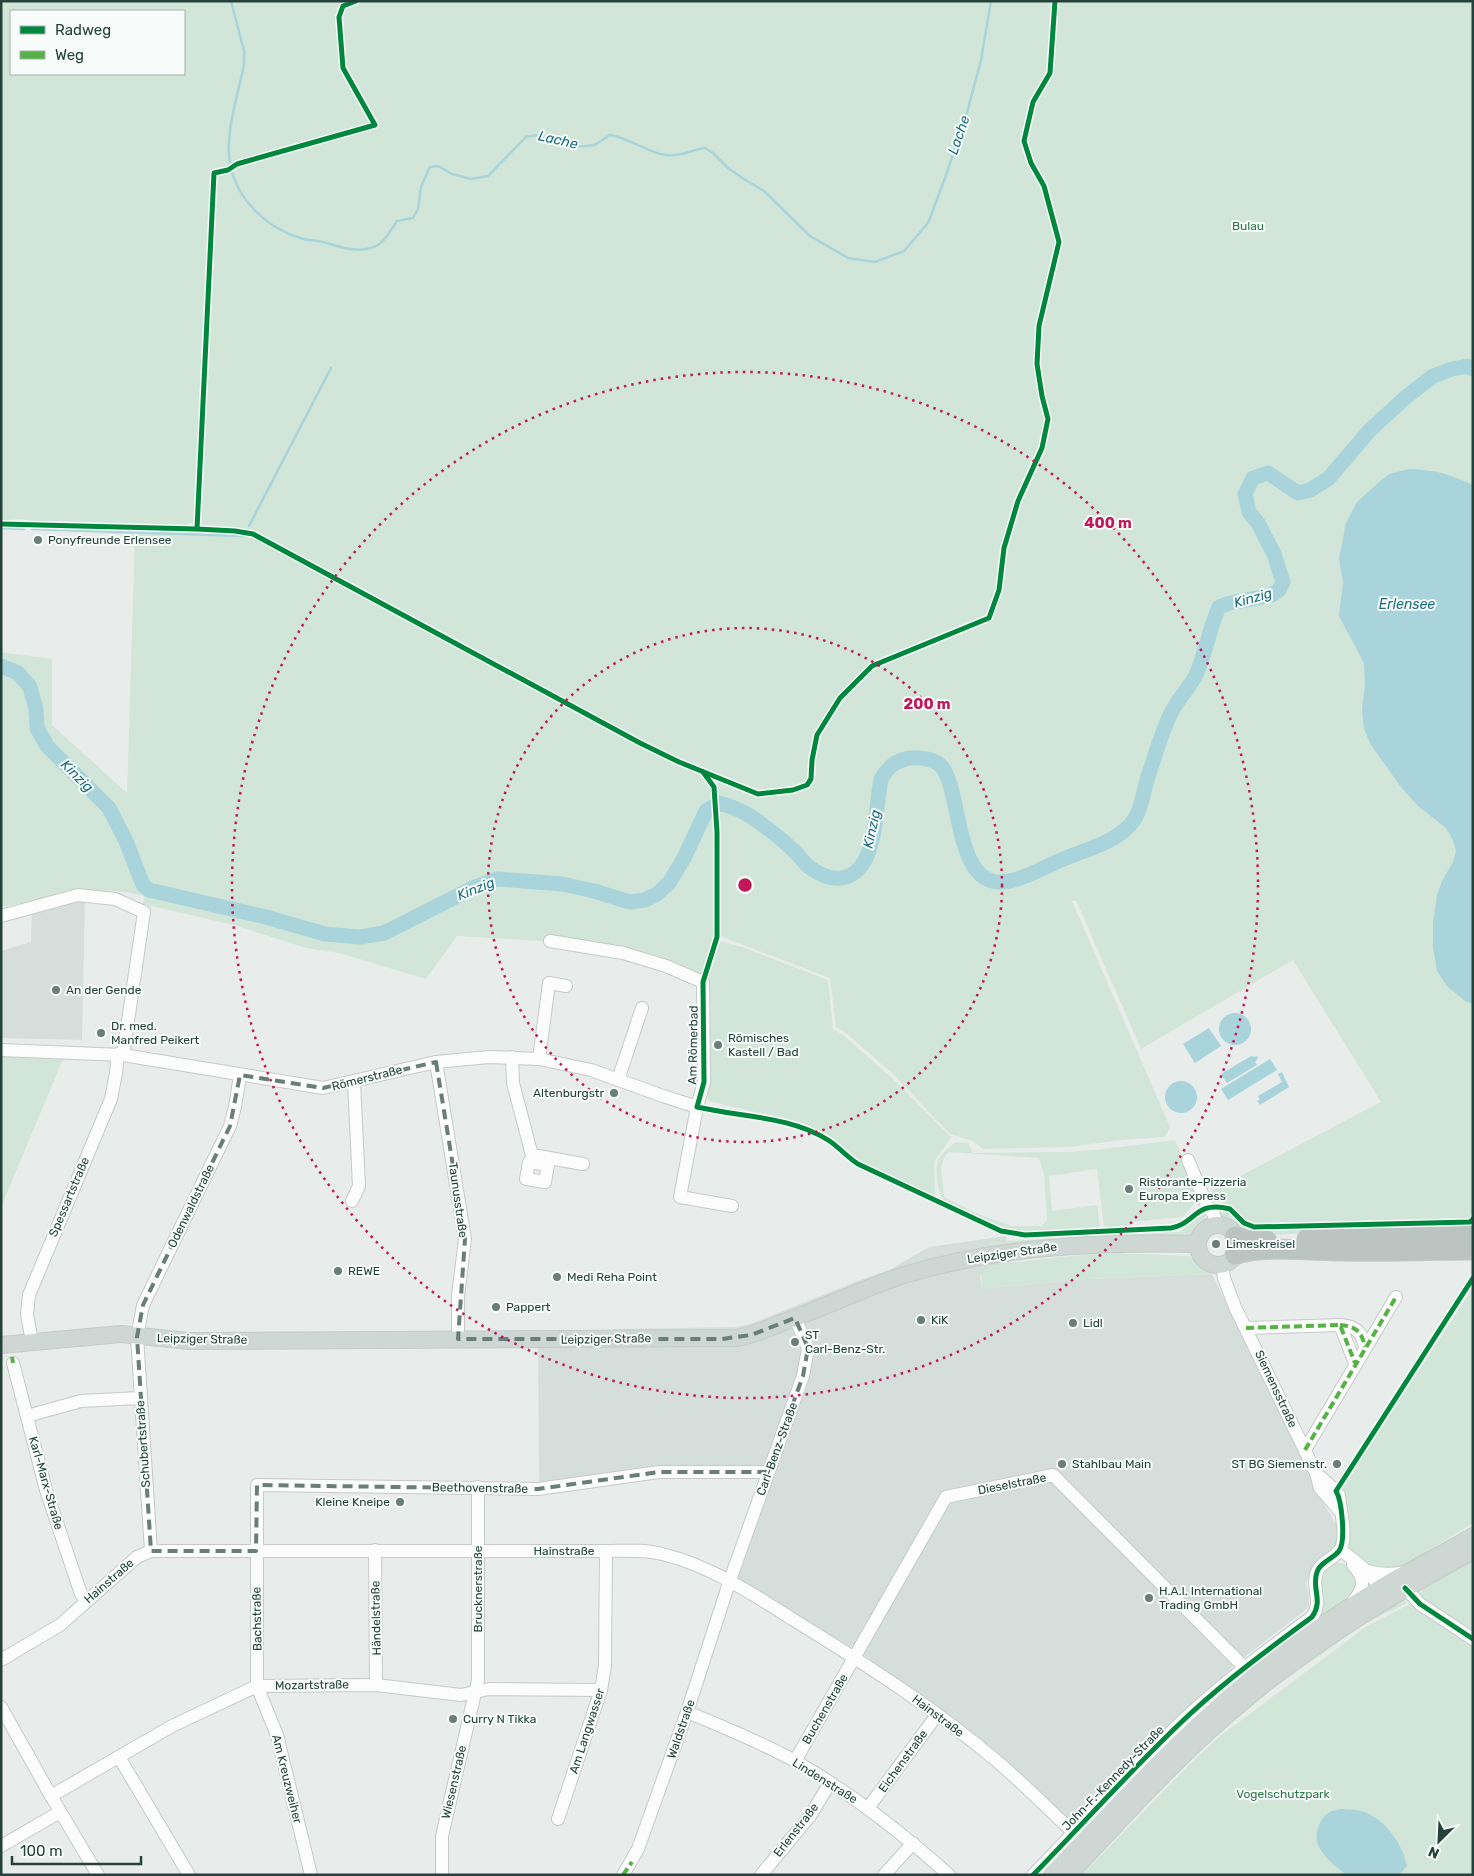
<svg xmlns="http://www.w3.org/2000/svg" width="1474" height="1876" font-family="Rubik,sans-serif">
  <style>
    .built { fill: #d6dedb }
    .green { fill: #d1e6d8; fill-rule: evenodd }
    .water { fill: #a9d4db }
    .lines { fill: none; stroke-linecap: round; stroke-linejoin: round }
    .stream { stroke: #a9d4db; stroke-width: 2.5 }
    .river { stroke: #a9d4db; stroke-width: 15 }
    .minor-casing { stroke: #c5cac8; stroke-width: 14 }
    .major-casing { stroke: #c3ccc9; stroke-width: 18 }
    .highway-casing { stroke: #c3ccc9; stroke-width: 21 }
    .minor { stroke: #fcfcfc; stroke-width: 12 }
    .major { stroke: #cfd7d5; stroke-width: 16 }
    .highway { stroke: #bcc4c2; stroke-width: 19 }
    .quiet { stroke: #55b346; stroke-width: 4; stroke-dasharray: 8 4; stroke-linecap: butt }
    .cycleway-casing { stroke: #f7fbf9; stroke-width: 8 }
    .cycleway { stroke: #00873e; stroke-width: 5 }
    .marked { fill: none; stroke: #697e78; stroke-width: 4; stroke-dasharray: 10 6; stroke-linejoin: round }
    .ring { fill: none; stroke: #c2185b; stroke-width: 2.5; stroke-dasharray: 2.5 5 }
    .poi-dot { fill: #697e78; stroke: #f7fbf9; stroke-width: 2 }
    .labels { text-anchor: middle; dominant-baseline: central; stroke-width: 4; stroke-linejoin: round; paint-order: stroke }
    .park-label { font-size: 12px; fill: #2d7a4b; stroke: #f7fbf9 }
    .poi-label { font-size: 12px; fill: #24423a; stroke: #f7fbf9; text-anchor: start }
    .street-label { font-size: 12px; fill: #24423a; stroke: #f7fbf9 }
    .water-label { font-size: 14px; font-style: italic; fill: #1c6f80; stroke: #f7fbf9 }
    .centre { fill: #c2185b; stroke: #f7fbf9; stroke-width: 2.5 }
    .ring-label { font-size: 15px; text-anchor: middle; font-weight: bold; fill: #c2185b; stroke: #f7fbf9; stroke-width: 4; stroke-linejoin: round; paint-order: stroke }
  </style>
  <rect width="100%" height="100%" fill="#e8edeb"/>
  <g class="built">
    <polygon points="85,897 82,1040 1,1038 1,951 31,942 32,911"/>
    <polygon points="1006,1236 1010,1263 990,1267 980,1275 982,1289 1087,1279 1212,1274 1325,1506 1336,1524 1336,1547 1314,1566 1309,1574 1306,1584 1309,1598 1309,1607 1233,1666 1160,1750 1079,1836 1002,1760 862,1653 736,1580 766,1487 756,1466 539,1487 538,1345 615,1329 736,1327 750,1324 860,1280 889,1270 929,1247"/>
  </g>
  <g class="green">
    <path d="M1 1H1473V1220L1256 1223 1247 1221 1229 1206 1206 1194 1381 1102 1293 960 1141 1049 1076 900 1072 901 1170 1127 1165 1137 1121 1140 1069 1147 983 1149 973 1141 950 1134 894 1075 846 1033 836 1027 830 978 720 936 721 867 715 871 716 937 702 979 589 944 457 936 426 979 339 953 306 948 234 925 143 904 144 896C98 882 47 899 1 907V652L52 659V725L127 793 135 535 51 530V527L201 531 217 171H210L212 176 196 518 192 523 179 527C136 525 94 525 51 523 33 522 19 516 1 522ZM11 11H184V74H11Z"/>
    <polygon points="720,941 742,947 828,980 833,1029 843,1035 891,1077 951,1137 934,1162 935,1197 861,1162 832,1138 809,1128 776,1117 709,1101 705,1094 707,982"/>
    <polygon points="1,1057 63,1059 1,1207"/>
    <path d="M1175 1140 1199 1197 1183 1217 1130 1222 1131 1226 1104 1227 1097 1169 1049 1176 1052 1211 1097 1205 1100 1227 1018 1232 1008 1231 945 1203C939 1199 935 1172 937 1164 939 1155 949 1147 956 1142L968 1143 973 1153 1069 1152 1105 1149ZM949 1152 1039 1158 1044 1174 1047 1220 1042 1226H1012L980 1215 944 1197 941 1167 946 1154Z"/>
    <path d="M1218 1211C1233 1210 1237 1225 1250 1230L1473 1223V1227L1262 1235 1232 1229 1223 1222Z"/>
    <path d="M1198 1215H1205C1206 1224 1199 1232 1191 1236L1077 1239 989 1245V1242L1180 1232Z"/>
    <path d="M1118 1253 1189 1256 1208 1270 1212 1274 1087 1279 982 1289 981 1271C999 1263 1018 1262 1037 1260 1064 1256 1091 1254 1118 1253Z"/>
    <path d="M1473 1288V1523L1404 1566C1400 1567 1396 1570 1392 1570 1375 1571 1355 1561 1348 1545L1343 1485Z"/>
    <polygon points="1473,1556 1473,1875 1082,1875 1193,1761 1219,1737 1367,1626 1410,1604 1433,1578"/>
    <path d="M1333 1563C1347 1561 1351 1569 1358 1580L1354 1597 1313 1626 1319 1584 1323 1570Z"/>
    <polygon points="1404,1600 1407,1603 1366,1623 1278,1685 1214,1737 1274,1681 1398,1601"/>
  </g>
  <g class="water">
    <path d="M1409 469C1436 470 1449 474 1473 485V1004L1465 1001 1447 986 1437 971 1433 947V922L1437 895 1442 881 1453 862 1456 851 1453 840 1446 828 1418 806 1401 787 1371 745 1364 729 1362 709 1365 685 1364 663 1339 616 1343 582 1339 559 1346 523 1357 502 1378 483 1389 474Z"/>
    <circle cx="1235" cy="1029" r="16"/>
    <polygon points="1209,1028 1221,1046 1195,1063 1183,1044"/>
    <polygon points="1251,1056 1254,1057 1257,1056 1258,1058 1255,1062 1257,1065 1227,1083 1221,1074"/>
    <polygon points="1270,1059 1277,1070 1228,1100 1221,1089"/>
    <polygon points="1282,1072 1289,1087 1260,1105 1257,1101 1260,1100 1258,1096 1282,1082 1278,1074"/>
    <circle cx="1181" cy="1097" r="16"/>
    <path d="M1342 1809C1348 1810 1355 1809 1361 1811 1384 1817 1403 1844 1407 1866L1399 1875H1347C1338 1869 1324 1857 1319 1847 1313 1836 1319 1818 1330 1812 1333 1810 1338 1810 1342 1809Z"/>
  </g>
  <g class="lines">
    <g class="stream">
      <path d="M231 1 244 51V64C238 97 222 139 232 172 241 204 270 229 300 238 309 241 318 240 327 243 342 248 362 254 378 245 385 241 392 228 397 221L413 218 418 209 421 187 430 167 438 166 452 174 471 179 488 176 526 137C537 133 541 137 551 142 563 146 581 148 594 145 599 143 605 138 610 135 630 138 649 154 666 155 680 157 691 150 705 148L713 153 728 168 744 179 764 191 810 236 848 258 875 262 904 251 928 223 945 178 967 113 981 60 991 1"/>
      <polyline points="249,526 331,368"/>
      <polyline points="1,528 24,529"/>
      <polyline points="32,529 245,536"/>
    </g>
    <path class="river" d="M1 666 18 673 30 687 36 709 37 728 47 746 109 808 126 841 143 885 149 890 266 917 325 934 360 937 384 933 475 887 497 879 562 884 594 891 630 902 645 900 657 894 669 883 684 858 706 811 719 803C734 807 748 813 760 823 771 831 783 840 793 850 799 855 803 862 809 867 838 888 862 879 871 844 877 823 877 800 881 779 888 767 896 760 910 758 921 757 935 759 942 767 964 797 953 898 1014 880 1033 875 1048 865 1066 858 1087 849 1110 844 1127 828 1141 816 1142 797 1147 780 1153 762 1158 744 1165 727 1168 719 1172 710 1177 703 1183 693 1191 685 1196 675 1206 653 1209 629 1219 607L1230 603 1272 595 1279 590 1283 582 1274 554 1258 523 1249 512 1245 494 1253 478 1268 473 1298 493 1310 490 1328 479 1370 430 1406 397 1433 376 1452 369 1467 366 1473 369"/>
    <g class="minor-casing">
      <g id="minor">
        <polyline points="1,916 78,895 115,899 144,912 123,1055"/>
        <polyline points="550,941 623,953 666,966 703,982 704,1082 697,1107 680,1197 732,1206"/>
        <polyline points="1,1050 123,1055 323,1088 436,1062 489,1057 539,1059 591,1070 663,1096 697,1107"/>
        <polyline points="512,1057 513,1083 534,1163"/>
        <polyline points="539,1059 549,983 566,986"/>
        <polyline points="436,1062 465,1239 458,1296 458,1339"/>
        <polyline points="618,1080 642,1008"/>
        <polyline points="538,1156 583,1164"/>
        <polyline points="1188,1160 1208,1208 1213,1213 1218,1226"/>
        <polygon points="529,1162 548,1165 545,1182 526,1179"/>
        <polyline points="352,1201 359,1186 354,1082"/>
        <polyline points="1222,1264 1224,1278 1235,1307 1316,1473 1320,1488 1341,1512"/>
        <path d="M1340 1325C1356 1326 1362 1332 1365 1347"/>
        <polyline points="1246,1328 1340,1325 1355,1363"/>
        <polyline points="32,1342 27,1314 29,1295 111,1099 116,1073 118,1054"/>
        <polyline points="13,1363 46,1490 81,1594 86,1601"/>
        <polyline points="27,1416 81,1401 140,1398"/>
        <polyline points="1305,1450 1396,1297"/>
        <polyline points="375,1550 376,1685"/>
        <path d="M1340 1550C1352 1558 1383 1581 1381 1597"/>
        <polyline points="151,1551 137,1337 143,1305 230,1126 235,1107 240,1075"/>
        <path d="M1365 1570C1379 1575 1390 1575 1404 1572"/>
        <polyline points="1405,1588 1420,1604 1473,1639"/>
        <path d="M1351 1604C1364 1589 1367 1580 1353 1565"/>
        <path d="M1 1660 60 1625 137 1557 151 1551H606C624 1551 644 1549 662 1554 712 1566 754 1595 797 1622 867 1665 937 1710 999 1763 1025 1785 1049 1810 1074 1833"/>
        <polyline points="1,1707 51,1796 98,1875"/>
        <path d="M687 1712C724 1727 760 1742 795 1761 851 1793 901 1832 949 1875"/>
        <polyline points="119,1757 189,1875"/>
        <polyline points="795,1761 946,1497 1053,1475 1244,1667"/>
        <polyline points="51,1796 172,1726 257,1686 376,1685 461,1695 489,1689 601,1690"/>
        <polyline points="868,1808 937,1715"/>
        <polyline points="558,1819 601,1690 605,1665 606,1551"/>
        <polyline points="1,1846 60,1812"/>
        <polyline points="311,1875 277,1735 257,1686 257,1485 538,1489 659,1472 768,1472"/>
        <polyline points="442,1875 442,1836 478,1680 478,1487"/>
        <polyline points="623,1875 638,1849 687,1712 730,1580 803,1376 808,1348 795,1318"/>
        <polyline points="761,1875 810,1816 830,1783"/>
        <polyline points="884,1875 913,1843"/>
        <path d="M1033 1875C1085 1822 1135 1765 1190 1714 1228 1679 1270 1648 1312 1617 1323 1601 1312 1591 1316 1575 1319 1562 1333 1560 1340 1550 1348 1538 1340 1509 1339 1495L1336 1491 1316 1473"/>
      </g>
    </g>
    <g class="major-casing">
      <g id="major">
        <circle cx="1218" cy="1245" r="20"/>
        <path d="M1 1345 121 1334 188 1341 737 1338C755 1335 770 1327 787 1321 827 1306 865 1288 904 1275 1000 1246 1099 1242 1198 1244"/>
        <path d="M1051 1875C1111 1813 1170 1747 1236 1691 1281 1653 1330 1618 1380 1588 1411 1570 1442 1554 1473 1536"/>
        <path d="M1069 1875C1126 1814 1182 1751 1247 1698 1316 1640 1394 1594 1473 1551"/>
      </g>
    </g>
    <g class="highway-casing">
      <g id="highway">
        <polyline points="1235,1236 1246,1240 1267,1241"/>
        <polyline points="1307,1239 1473,1235"/>
        <path d="M1235 1255C1261 1245 1312 1251 1342 1251 1385 1252 1429 1250 1473 1250"/>
      </g>
    </g>
    <use href="#minor" class="minor"/>
    <use href="#major" class="major"/>
    <use href="#highway" class="highway"/>
    <g class="quiet">
      <path d="M1340 1325C1356 1326 1362 1332 1365 1347"/>
      <polyline points="1246,1328 1340,1325 1355,1363"/>
      <polyline points="12,1357 13,1363"/>
      <polyline points="1305,1450 1396,1297"/>
      <polyline points="623,1875 632,1862"/>
    </g>
    <g class="cycleway-casing">
      <g id="cycleway">
        <polyline points="1,524 197,529 235,531 253,534 640,743 679,762 758,794 793,790 807,785 811,779 812,760 817,735 840,698 872,666 989,618 999,590 1004,548 1018,501 1042,448 1048,419 1042,396 1037,364 1039,326 1059,242 1044,186 1031,163 1024,141 1033,102 1050,73 1055,1"/>
        <polyline points="197,529 214,173 228,170 237,164 375,125 343,68 339,17 343,6 356,1"/>
        <path d="M703 772 714 787 717 832V937L703 982 704 1082 697 1107C740 1117 790 1116 828 1140 839 1147 847 1157 858 1164L1001 1231 1025 1235 1171 1228C1196 1224 1194 1200 1230 1209L1244 1223 1254 1227 1470 1222 1473 1219"/>
        <polyline points="1405,1588 1420,1604 1473,1639"/>
        <path d="M1033 1875C1085 1822 1135 1765 1190 1714 1228 1679 1270 1648 1312 1617 1324 1600 1311 1589 1317 1572 1320 1562 1333 1559 1339 1551 1346 1541 1342 1501 1336 1491L1473 1278"/>
      </g>
    </g>
    <use href="#cycleway" class="cycleway"/>
  </g>
  <path class="marked" d="M436 1062 465 1239 458 1339H722L751 1335 795 1318 808 1348 803 1376 768 1472H659L538 1489 257 1485 256 1551H151L137 1337 143 1305 230 1126 240 1075 323 1088Z"/>
  <g class="ring">
    <circle cx="745" cy="885" r="257"/>
    <circle cx="745" cy="885" r="513"/>
  </g>
  <g class="poi-dot">
    <circle cx="38" cy="540" r="5"/>
    <circle cx="56" cy="990" r="5"/>
    <circle cx="101" cy="1033" r="5"/>
    <circle cx="718" cy="1045" r="5"/>
    <circle cx="614" cy="1093" r="5"/>
    <circle cx="1129" cy="1189" r="5"/>
    <circle cx="1216" cy="1244" r="5"/>
    <circle cx="338" cy="1271" r="5"/>
    <circle cx="557" cy="1277" r="5"/>
    <circle cx="496" cy="1307" r="5"/>
    <circle cx="921" cy="1320" r="5"/>
    <circle cx="1073" cy="1323" r="5"/>
    <circle cx="795" cy="1342" r="5"/>
    <circle cx="1062" cy="1464" r="5"/>
    <circle cx="1337" cy="1464" r="5"/>
    <circle cx="400" cy="1502" r="5"/>
    <circle cx="1149" cy="1598" r="5"/>
    <circle cx="453" cy="1719" r="5"/>
  </g>
  <g class="labels">
    <g class="park-label">
      <text x="1248" y="226">Bulau</text>
      <text x="1283" y="1794">Vogelschutzpark</text>
    </g>
    <g class="poi-label">
      <text x="48" y="540">Ponyfreunde Erlensee</text>
      <text x="66" y="990">An der Gende</text>
      <text x="111" y="1026">Dr. med.<tspan x="111" dy="14">Manfred Peikert</tspan></text>
      <text x="728" y="1038">Römisches<tspan x="728" dy="14">Kastell / Bad</tspan></text>
      <text x="604" y="1093" text-anchor="end">Altenburgstr</text>
      <text x="1139" y="1182">Ristorante-Pizzeria<tspan x="1139" dy="14">Europa Express</tspan></text>
      <text x="1226" y="1244">Limeskreisel</text>
      <text x="348" y="1271">REWE</text>
      <text x="567" y="1277">Medi Reha Point</text>
      <text x="506" y="1307">Pappert</text>
      <text x="931" y="1320">KiK</text>
      <text x="1083" y="1323">Lidl</text>
      <text x="805" y="1335">ST<tspan x="805" dy="14">Carl-Benz-Str.</tspan></text>
      <text x="1072" y="1464">Stahlbau Main</text>
      <text x="1327" y="1464" text-anchor="end">ST BG Siemenstr.</text>
      <text x="390" y="1502" text-anchor="end">Kleine Kneipe</text>
      <text x="1159" y="1591">H.A.I. International<tspan x="1159" dy="14">Trading GmbH</tspan></text>
      <text x="463" y="1719">Curry N Tikka</text>
    </g>
    <g class="street-label">
      <text transform="translate(693 1045) rotate(-89)">Am Römerbad</text>
      <text transform="translate(367 1078) rotate(-14)">Römerstraße</text>
      <text transform="translate(69 1197) rotate(-67)">Spessartstraße</text>
      <text transform="translate(458 1200) rotate(82)">Taunusstraße</text>
      <text transform="translate(191 1206) rotate(-64)">Odenwaldstraße</text>
      <text transform="translate(1012 1253) rotate(-8)">Leipziger Straße</text>
      <text transform="translate(202 1339) rotate(1)">Leipziger Straße</text>
      <text transform="translate(606 1339) rotate(-1)">Leipziger Straße</text>
      <text transform="translate(1276 1389) rotate(65)">Siemensstraße</text>
      <text transform="translate(143 1444) rotate(-94)">Schubertstraße</text>
      <text transform="translate(777 1449) rotate(-70)">Carl-Benz-Straße</text>
      <text transform="translate(46 1483) rotate(74)">Karl-Marx-Straße</text>
      <text transform="translate(1012 1484) rotate(-11)">Dieselstraße</text>
      <text transform="translate(480 1488) rotate(1)">Beethovenstraße</text>
      <text x="564" y="1551">Hainstraße</text>
      <text transform="translate(109 1581) rotate(-41)">Hainstraße</text>
      <text transform="translate(478 1589) rotate(-90)">Brucknerstraße</text>
      <text transform="translate(376 1618) rotate(-91)">Händelstraße</text>
      <text transform="translate(257 1619) rotate(-91)">Bachstraße</text>
      <text transform="translate(312 1685) rotate(-1)">Mozartstraße</text>
      <text transform="translate(825 1709) rotate(-60)">Buchenstraße</text>
      <text transform="translate(938 1716) rotate(37)">Hainstraße</text>
      <text transform="translate(681 1729) rotate(-71)">Waldstraße</text>
      <text transform="translate(587 1731) rotate(-72)">Am Langwasser</text>
      <text transform="translate(903 1761) rotate(-54)">Eichenstraße</text>
      <text transform="translate(1113 1778) rotate(-46)">John-F.-Kennedy-Straße</text>
      <text transform="translate(287 1779) rotate(76)">Am Kreuzweiher</text>
      <text transform="translate(825 1781) rotate(32)">Lindenstraße</text>
      <text transform="translate(454 1782) rotate(-77)">Wiesenstraße</text>
      <text transform="translate(796 1830) rotate(-52)">Erlenstraße</text>
    </g>
    <g class="water-label">
      <text transform="translate(959 135) rotate(-71)">Lache</text>
      <text transform="translate(558 140) rotate(13)">Lache</text>
      <text transform="translate(1253 598) rotate(-16)">Kinzig</text>
      <text x="1407" y="604">Erlensee</text>
      <text transform="translate(77 776) rotate(45)">Kinzig</text>
      <text transform="translate(872 829) rotate(-78)">Kinzig</text>
      <text transform="translate(476 889) rotate(-22)">Kinzig</text>
    </g>
  </g>
  <circle cx="745" cy="885" r="8" class="centre"/>
  <g class="ring-label">
    <text x="1108" y="528">400 m</text>
    <text x="927" y="709">200 m</text>
  </g>
  <rect width="1474" height="1876" fill="none" stroke="#24423a" stroke-width="5"/>
  <rect x="10" y="10" width="175" height="65" fill="#f7fbf9" stroke="#a3b1ad"/>
  <rect x="20" y="26" width="25" height="8" fill="#00873e" stroke="#a3b1ad"/>
  <text x="55" y="35" font-size="15" fill="#24423a">Radweg</text>
  <rect x="20" y="51" width="25" height="8" fill="#55b346" stroke="#a3b1ad"/>
  <text x="55" y="60" font-size="15" fill="#24423a">Weg</text>
  <g transform="translate(1439 1841) rotate(204)" stroke="#f7fbf9" stroke-width="4" paint-order="stroke">
  <path d="M0-4L9 19L0 12L-9 19Z" fill="#24423a"/>
  <text y="-8" font-size="14" font-weight="bold" text-anchor="middle" fill="#24423a">N</text>
  </g>
  <path d="M12 1856v8h129v-8" fill="none" stroke="#24423a" stroke-width="2.5"/>
  <text x="20" y="1856" font-size="15" fill="#24423a" stroke="#f7fbf9" stroke-width="4" paint-order="stroke">100 m</text>
</svg>
